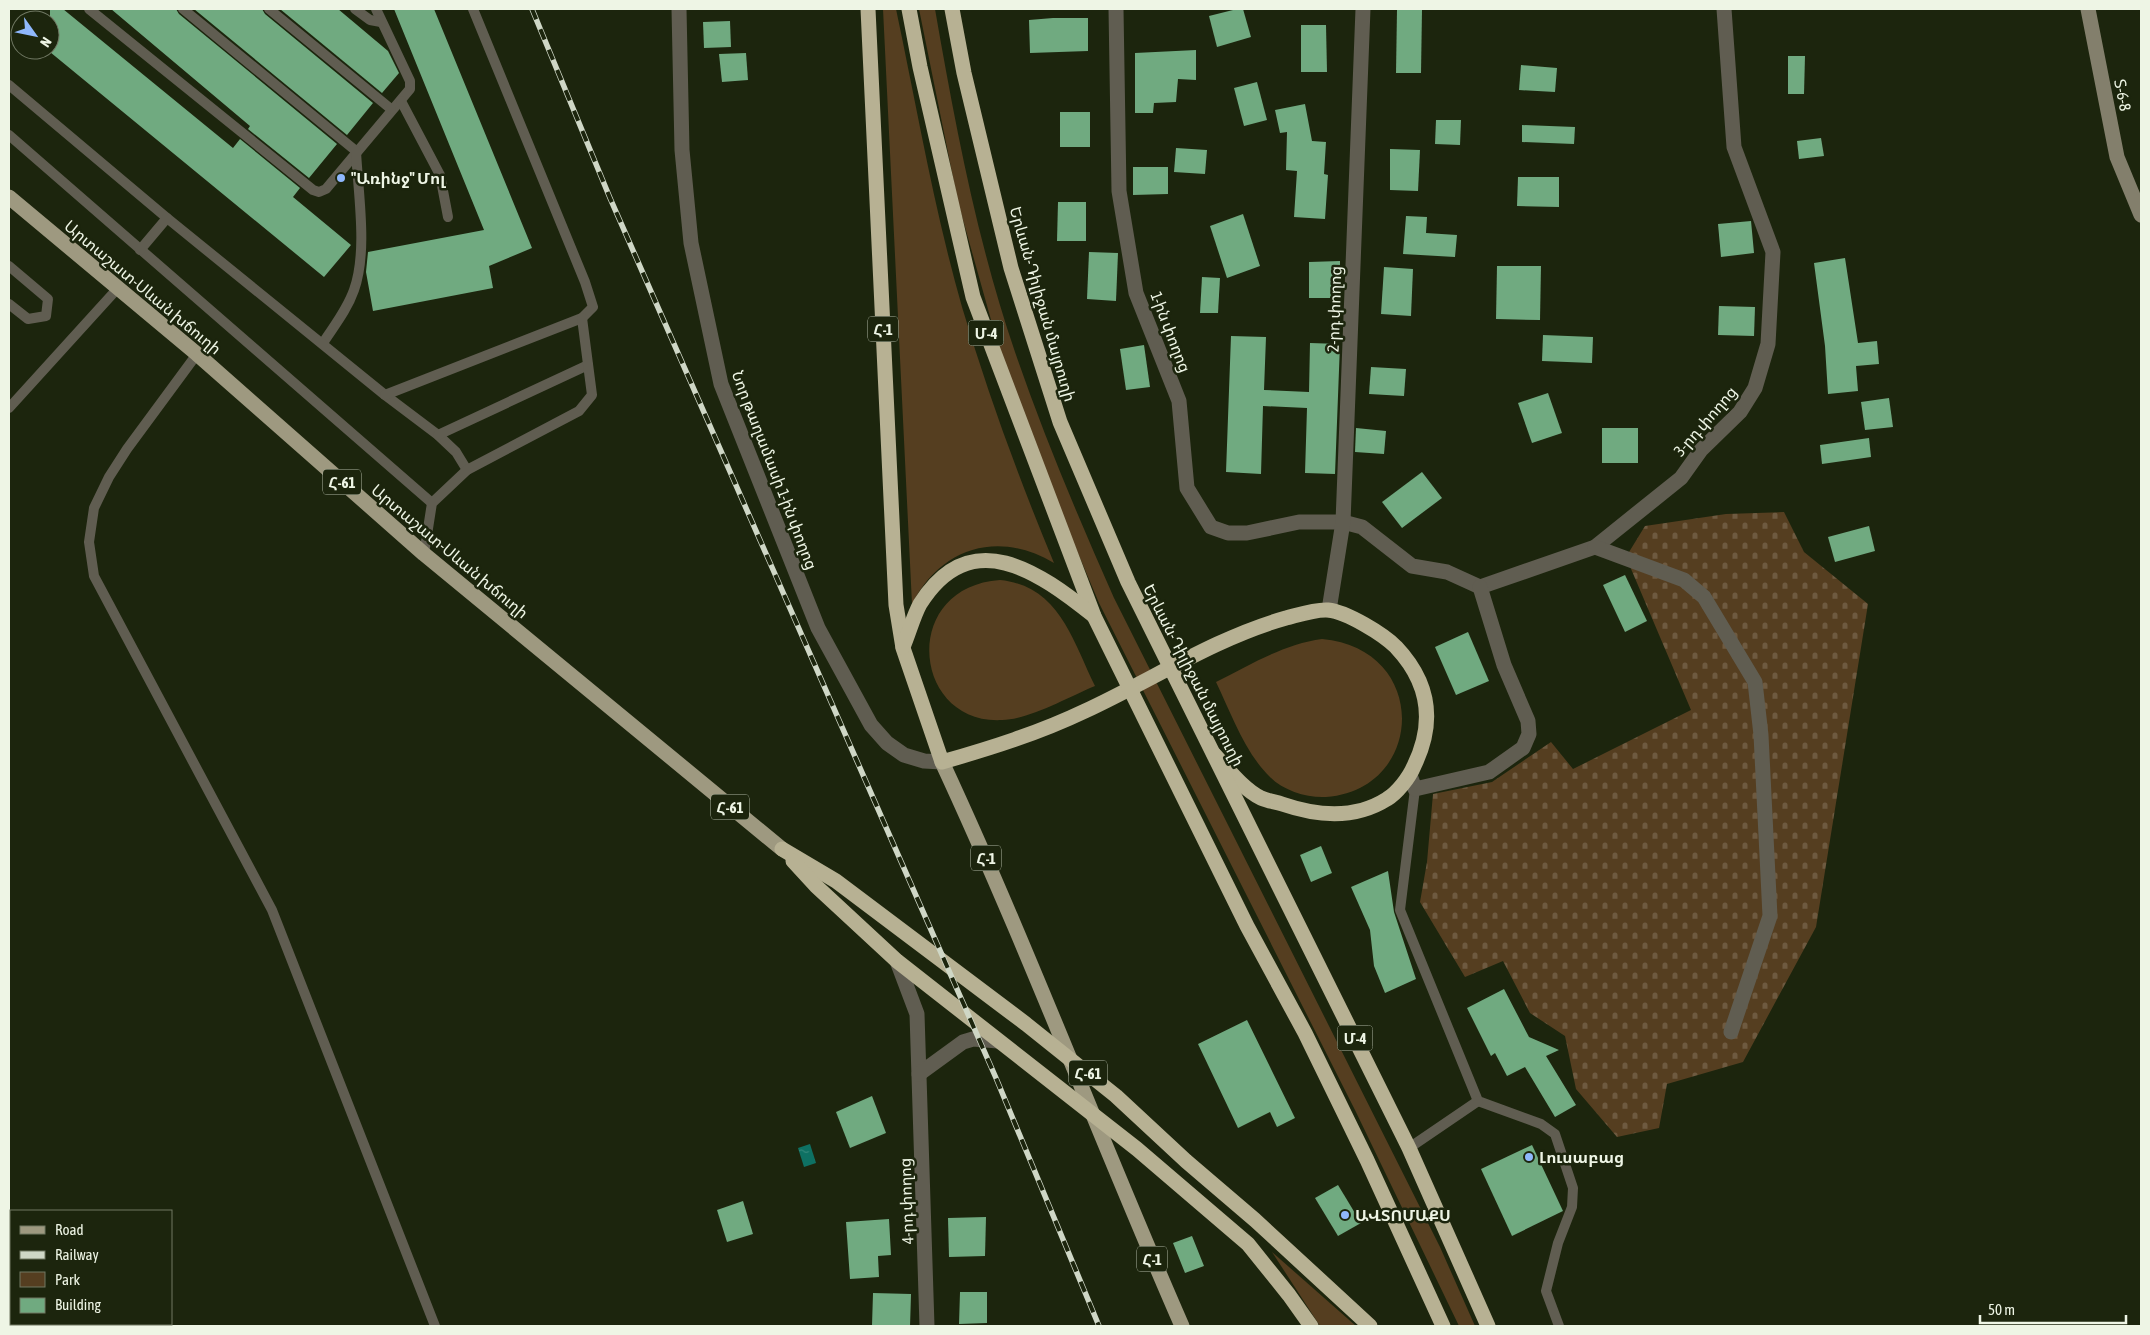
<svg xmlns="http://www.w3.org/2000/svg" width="2150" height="1335" font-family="'Asap Condensed','Noto Sans Armenian',sans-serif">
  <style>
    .green { fill: #553e20 }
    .cemetery { fill: url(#cemetery-stones) }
    .water { fill: url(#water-ripples) }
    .building { fill: #70aa80 }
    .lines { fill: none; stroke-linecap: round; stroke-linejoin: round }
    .lane { stroke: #605d51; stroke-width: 10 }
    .street { stroke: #605d51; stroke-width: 15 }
    .secondary { stroke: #837f6c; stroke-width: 15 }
    .primary { stroke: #9e9980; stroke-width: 15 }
    .highway { stroke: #b7b193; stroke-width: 15 }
    .rail-casing { stroke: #cfd7c6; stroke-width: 5.5 }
    .rail { stroke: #1c250d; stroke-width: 4; stroke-dasharray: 11; stroke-linecap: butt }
    .poi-dot { fill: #8fb8fd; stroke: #1c250d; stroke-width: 2 }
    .labels { text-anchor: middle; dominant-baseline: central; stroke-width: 5; stroke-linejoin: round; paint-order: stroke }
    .shield { fill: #1c250d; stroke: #afb7a4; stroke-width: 1 }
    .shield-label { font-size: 15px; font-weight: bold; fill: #eef5e5 }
    .street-label { font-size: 16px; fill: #eef5e5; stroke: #1c250d }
    .poi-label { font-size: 16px; font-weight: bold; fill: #eef5e5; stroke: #1c250d; text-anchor: start }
  </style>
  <defs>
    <pattern id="cemetery-stones" width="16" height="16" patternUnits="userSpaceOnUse" patternTransform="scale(1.25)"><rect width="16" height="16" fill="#553e20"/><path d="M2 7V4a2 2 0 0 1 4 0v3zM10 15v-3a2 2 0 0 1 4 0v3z" fill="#6e5a40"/></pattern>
    <pattern id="water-ripples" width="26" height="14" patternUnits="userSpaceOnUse" patternTransform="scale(1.25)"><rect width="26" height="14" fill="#0e7163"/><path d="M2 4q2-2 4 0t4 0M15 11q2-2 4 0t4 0" fill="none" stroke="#318679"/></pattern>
  </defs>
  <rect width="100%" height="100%" fill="#1c250d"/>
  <g class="green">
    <path d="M883 9H896C917 108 934 209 962 307 988 394 1019 479 1054 563 999 530 941 547 912 604Z"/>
    <path d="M919 9H935C955 124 977 241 1015 352 1044 436 1078 517 1114 598L1440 1247 1475 1326H1459L1355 1110 1099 603 1037 456 1000 352 958 202Z"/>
    <path d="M1000 580C1059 586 1072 639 1095 686 1068 697 1031 719 1002 720 912 725 899 587 1000 580Z"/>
    <path d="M1322 639C1431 649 1425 790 1326 797 1307 798 1284 791 1270 777 1245 753 1231 713 1216 682 1250 665 1284 644 1322 639Z"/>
    <polygon points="1272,1252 1356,1326 1320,1326"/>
  </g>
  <polygon class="cemetery" points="1784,512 1804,552 1868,604 1816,927 1743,1062 1667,1084 1659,1128 1617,1137 1576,1089 1565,1036 1530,1013 1503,961 1465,977 1420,902 1427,862 1433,794 1492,782 1551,742 1573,769 1691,710 1626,557 1645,526 1726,514"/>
  <polygon class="water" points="810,1144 816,1163 804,1167 798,1148"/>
  <g class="building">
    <polygon points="50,9 63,9 233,148 240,139 300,188 293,197 351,245 324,277 50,52"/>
    <polygon points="111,9 176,9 179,14 337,144 309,178 248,129 250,126"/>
    <polygon points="194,9 262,9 265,14 373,103 347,135"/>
    <polygon points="280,9 338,9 388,51 399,73 382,93"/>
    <polygon points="394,9 434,9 532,248 489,266 493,288 373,311 366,272 368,252 484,230"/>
    <polygon points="1237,9 1243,9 1251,37 1217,47 1209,16"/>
    <polygon points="1397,9 1422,9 1421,73 1396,73"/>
    <polygon points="1053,18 1088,18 1088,51 1030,53 1029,20"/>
    <polygon points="730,21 731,47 704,48 703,22"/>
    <polygon points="1301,25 1326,25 1327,72 1301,72"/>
    <polygon points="1196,50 1196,80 1178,79 1176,102 1154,103 1153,113 1135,113 1135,53"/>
    <polygon points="746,53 748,80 722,82 719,54"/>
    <polygon points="1788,56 1805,56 1804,94 1788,94"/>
    <polygon points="1521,65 1557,68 1555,92 1519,90"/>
    <polygon points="1257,82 1267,120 1244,126 1234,88"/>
    <polygon points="1305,104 1312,141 1326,142 1324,174 1328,175 1325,219 1294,217 1297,171 1286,170 1287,132 1280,133 1275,110"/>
    <rect x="1060" y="112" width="30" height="35"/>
    <polygon points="1436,120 1461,120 1460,145 1435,144"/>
    <polygon points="1522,125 1575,127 1574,144 1522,142"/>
    <polygon points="1821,138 1824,156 1799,159 1797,141"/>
    <polygon points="1176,148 1207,150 1205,174 1174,172"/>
    <polygon points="1390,149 1420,150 1418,191 1390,190"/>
    <polygon points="1133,167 1168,167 1168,194 1133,195"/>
    <polygon points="1518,177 1559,177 1559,207 1517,206"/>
    <polygon points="1058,202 1086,202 1086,241 1057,241"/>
    <polygon points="1243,214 1260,266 1227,278 1210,226"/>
    <polygon points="1406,216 1427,217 1426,233 1457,235 1455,257 1403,254"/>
    <polygon points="1751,221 1754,253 1721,257 1718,224"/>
    <polygon points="1089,252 1118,253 1116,301 1087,299"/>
    <polygon points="1845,258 1858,343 1877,341 1879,364 1856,366 1858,391 1828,394 1825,346 1814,263"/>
    <polygon points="1340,261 1340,298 1309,298 1309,262"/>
    <polygon points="1497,266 1541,266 1540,320 1496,319"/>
    <polygon points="1384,267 1413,269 1411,316 1381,314"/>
    <polygon points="1202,277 1220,278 1218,313 1200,313"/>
    <polygon points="1719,306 1755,307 1754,336 1718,335"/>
    <polygon points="1543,335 1593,337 1592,363 1542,361"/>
    <polygon points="1231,336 1266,337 1264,390 1309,392 1310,343 1340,344 1335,474 1305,473 1307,408 1263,406 1261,474 1226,472"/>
    <polygon points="1144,345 1150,387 1126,390 1120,349"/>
    <polygon points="1371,367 1406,369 1404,396 1369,394"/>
    <polygon points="1548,393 1562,433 1532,443 1518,403"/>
    <polygon points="1889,398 1893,427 1865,430 1861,402"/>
    <polygon points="1356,428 1386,431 1384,454 1355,452"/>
    <rect x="1602" y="428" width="36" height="35"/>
    <polygon points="1869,438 1871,457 1822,464 1820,445"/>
    <polygon points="1422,472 1442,498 1402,528 1382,502"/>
    <polygon points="1869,526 1875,551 1835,562 1828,537"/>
    <polygon points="1625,575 1647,621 1625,632 1603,585"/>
    <polygon points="1468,632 1489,681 1456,695 1435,647"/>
    <polygon points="1321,846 1332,873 1311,882 1300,855"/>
    <polygon points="1388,871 1394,912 1416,979 1385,993 1374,966 1370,930 1351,887"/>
    <polygon points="1504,989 1529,1037 1559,1050 1546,1056 1576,1105 1555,1117 1525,1067 1507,1076 1495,1053 1491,1056 1467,1008"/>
    <polygon points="1247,1020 1295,1118 1277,1127 1270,1112 1238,1128 1198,1044"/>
    <polygon points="872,1096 886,1133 850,1148 836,1112"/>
    <polygon points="1532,1145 1563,1211 1512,1236 1481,1169"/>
    <polygon points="1338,1185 1361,1223 1338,1236 1315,1198"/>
    <polygon points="743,1201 753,1234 727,1242 717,1210"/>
    <polygon points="986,1217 985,1256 949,1257 948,1218"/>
    <polygon points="889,1219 891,1255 878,1256 879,1277 850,1279 846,1222"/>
    <polygon points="1192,1236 1204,1266 1185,1273 1173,1243"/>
    <polygon points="960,1292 987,1292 987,1323 959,1324"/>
    <polygon points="873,1293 911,1294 910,1326 872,1326"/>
  </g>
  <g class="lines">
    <g class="lane">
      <polyline points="89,9 313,190 319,192 326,189 410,89 410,81 376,9"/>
      <path d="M183 9 356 151C358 193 368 251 354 290 347 310 334 326 323 343"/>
      <polyline points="269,9 391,109"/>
      <polyline points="355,9 370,20 381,22"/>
      <polyline points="9,85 167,218 385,395 438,435 456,452 467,470"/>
      <polyline points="401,101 440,175 448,217"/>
      <polyline points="9,135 432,503"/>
      <polyline points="140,250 167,218"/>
      <polyline points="9,266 48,299 46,316 28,319 9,304"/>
      <polyline points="197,354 127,449 109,477 94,508 89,542 94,576 272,910 435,1326"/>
      <polyline points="385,395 582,318 593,307 585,282 473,9"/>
      <polyline points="9,408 118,288"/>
      <polyline points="438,435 588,365"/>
      <polyline points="424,554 432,503 467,470 579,411 592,395 582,318"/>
      <polyline points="1415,789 1400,910 1478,1101 1541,1124 1555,1134 1573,1188 1572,1207 1558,1243 1546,1291 1559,1326"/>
      <polyline points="1409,1148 1478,1101"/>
    </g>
    <g class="street">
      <polyline points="679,9 682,150 691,243 721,384 818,628 871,725 887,743 904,755 924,761 942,762"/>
      <polyline points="1116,9 1119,191 1136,293 1179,401 1187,488 1211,527 1228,533 1247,533 1299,522 1343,522 1362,527 1412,566 1447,572 1480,587 1595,547 1681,478 1701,450 1740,412 1755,388 1768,344 1773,252 1734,147 1724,9"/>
      <polyline points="1595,547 1684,580 1704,597 1755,682 1761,735 1770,916 1731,1032"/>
      <polyline points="1329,610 1343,522 1363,9"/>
      <polyline points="1410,775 1415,789 1489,772 1523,748 1529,734 1528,721 1504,665 1480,587"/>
      <polyline points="897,961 917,1014 927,1326"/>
      <polyline points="919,1074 963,1042 973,1039 998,1041"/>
    </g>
    <polyline class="secondary" points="2088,9 2117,157 2141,215"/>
    <g class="primary">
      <polyline points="9,197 197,354 424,554 782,849"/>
      <path d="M942 762C1028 947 1100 1139 1182 1326"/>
    </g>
    <g class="highway">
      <path d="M868 9 896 605 903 648 942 762C991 748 1039 733 1085 711 1152 680 1215 638 1286 618 1298 615 1315 609 1328 610 1347 612 1383 634 1396 647 1430 683 1435 723 1414 766 1409 778 1397 793 1387 799 1354 820 1317 816 1282 804 1276 802 1268 801 1261 798 1243 789 1228 769 1214 754"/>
      <polyline points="909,9 920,67 973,297 1094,616 1247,926 1305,1033 1367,1160 1443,1326"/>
      <polyline points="952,9 964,73 1011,268 1060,422 1128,582 1409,1148 1488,1326"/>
      <path d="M903 647C909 633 913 617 920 604 971 523 1039 572 1094 616"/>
      <polyline points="782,849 836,881 1026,1024 1116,1096 1186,1161 1255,1220 1370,1326"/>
      <polyline points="793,861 816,886 897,961 1137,1149 1248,1244 1289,1295 1311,1326"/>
    </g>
    <g class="rail-casing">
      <polyline id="rail" points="532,9 610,198 996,1078 1099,1326"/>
    </g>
    <use href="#rail" class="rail"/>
  </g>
  <g class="poi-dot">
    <circle cx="341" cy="178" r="5"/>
    <circle cx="1529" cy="1157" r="5"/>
    <circle cx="1345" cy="1215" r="5"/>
  </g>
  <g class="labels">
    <g class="shield">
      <rect x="868" y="316.5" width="30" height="25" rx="4"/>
      <rect x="968.5" y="320.5" width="35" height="25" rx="4"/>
      <rect x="323" y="469.5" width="38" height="25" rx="4"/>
      <rect x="711" y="794.5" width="38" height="25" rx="4"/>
      <rect x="971" y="845.5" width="30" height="25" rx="4"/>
      <rect x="1337.5" y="1025.5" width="35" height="25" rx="4"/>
      <rect x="1069" y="1060.5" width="38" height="25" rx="4"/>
      <rect x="1137" y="1246.5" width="30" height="25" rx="4"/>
    </g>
    <g class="shield-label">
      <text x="883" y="329">Հ-1</text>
      <text x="986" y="333">Մ-4</text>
      <text x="342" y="482">Հ-61</text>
      <text x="730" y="807">Հ-61</text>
      <text x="986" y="858">Հ-1</text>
      <text x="1355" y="1038">Մ-4</text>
      <text x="1088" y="1073">Հ-61</text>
      <text x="1152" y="1259">Հ-1</text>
    </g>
    <g class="street-label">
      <text transform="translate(2123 95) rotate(79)">Տ-6-8</text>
      <text transform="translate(143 287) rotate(40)">Արտաշատ-Սևան խճուղի</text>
      <text transform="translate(1043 304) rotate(74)">Երևան-Դիլիջան մայրուղի</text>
      <text transform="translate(1334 309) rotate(-88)">2-րդ փողոց</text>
      <text transform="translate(1171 332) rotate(69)">1-ին փողոց</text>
      <text transform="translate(1705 421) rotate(-49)">3-րդ փողոց</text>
      <text transform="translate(775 470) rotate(69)">Նոր թաղամասի 1-ին փողոց</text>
      <text transform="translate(450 551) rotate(40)">Արտաշատ-Սևան խճուղի</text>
      <text transform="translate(1194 675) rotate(63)">Երևան-Դիլիջան մայրուղի</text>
      <text transform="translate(906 1201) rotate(-92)">4-րդ փողոց</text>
    </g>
    <g class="poi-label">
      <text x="351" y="178">"Առինջ" Մոլ</text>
      <text x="1539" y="1157">Լուսաբաց</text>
      <text x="1355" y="1215">ԱՎՏՈՄԱՔՍ</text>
    </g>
  </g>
  <rect width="2150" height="1335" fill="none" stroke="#eef5e5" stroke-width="20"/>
  <rect x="10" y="1210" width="162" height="115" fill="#1c250d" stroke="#707863"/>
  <rect x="20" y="1226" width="25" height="8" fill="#9e9980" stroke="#707863"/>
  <text x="55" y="1235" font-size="15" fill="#eef5e5">Road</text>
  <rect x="20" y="1251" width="25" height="8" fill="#cfd7c6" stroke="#707863"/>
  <text x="55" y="1260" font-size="15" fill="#eef5e5">Railway</text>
  <rect x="20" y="1272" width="25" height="15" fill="#553e20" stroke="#707863"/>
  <text x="55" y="1285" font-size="15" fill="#eef5e5">Park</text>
  <rect x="20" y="1298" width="25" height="15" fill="#70aa80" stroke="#707863"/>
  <text x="55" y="1310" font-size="15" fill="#eef5e5">Building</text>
  <g transform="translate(35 35) rotate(123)"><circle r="24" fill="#1c250d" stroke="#707863"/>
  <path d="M0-4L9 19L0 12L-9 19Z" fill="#8fb8fd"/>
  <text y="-8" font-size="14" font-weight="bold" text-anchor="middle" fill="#eef5e5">N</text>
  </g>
  <path d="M1980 1315v8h146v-8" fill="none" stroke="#eef5e5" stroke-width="2.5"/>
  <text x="1988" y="1315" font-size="15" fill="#eef5e5" stroke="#1c250d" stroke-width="4" paint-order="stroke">50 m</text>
</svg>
